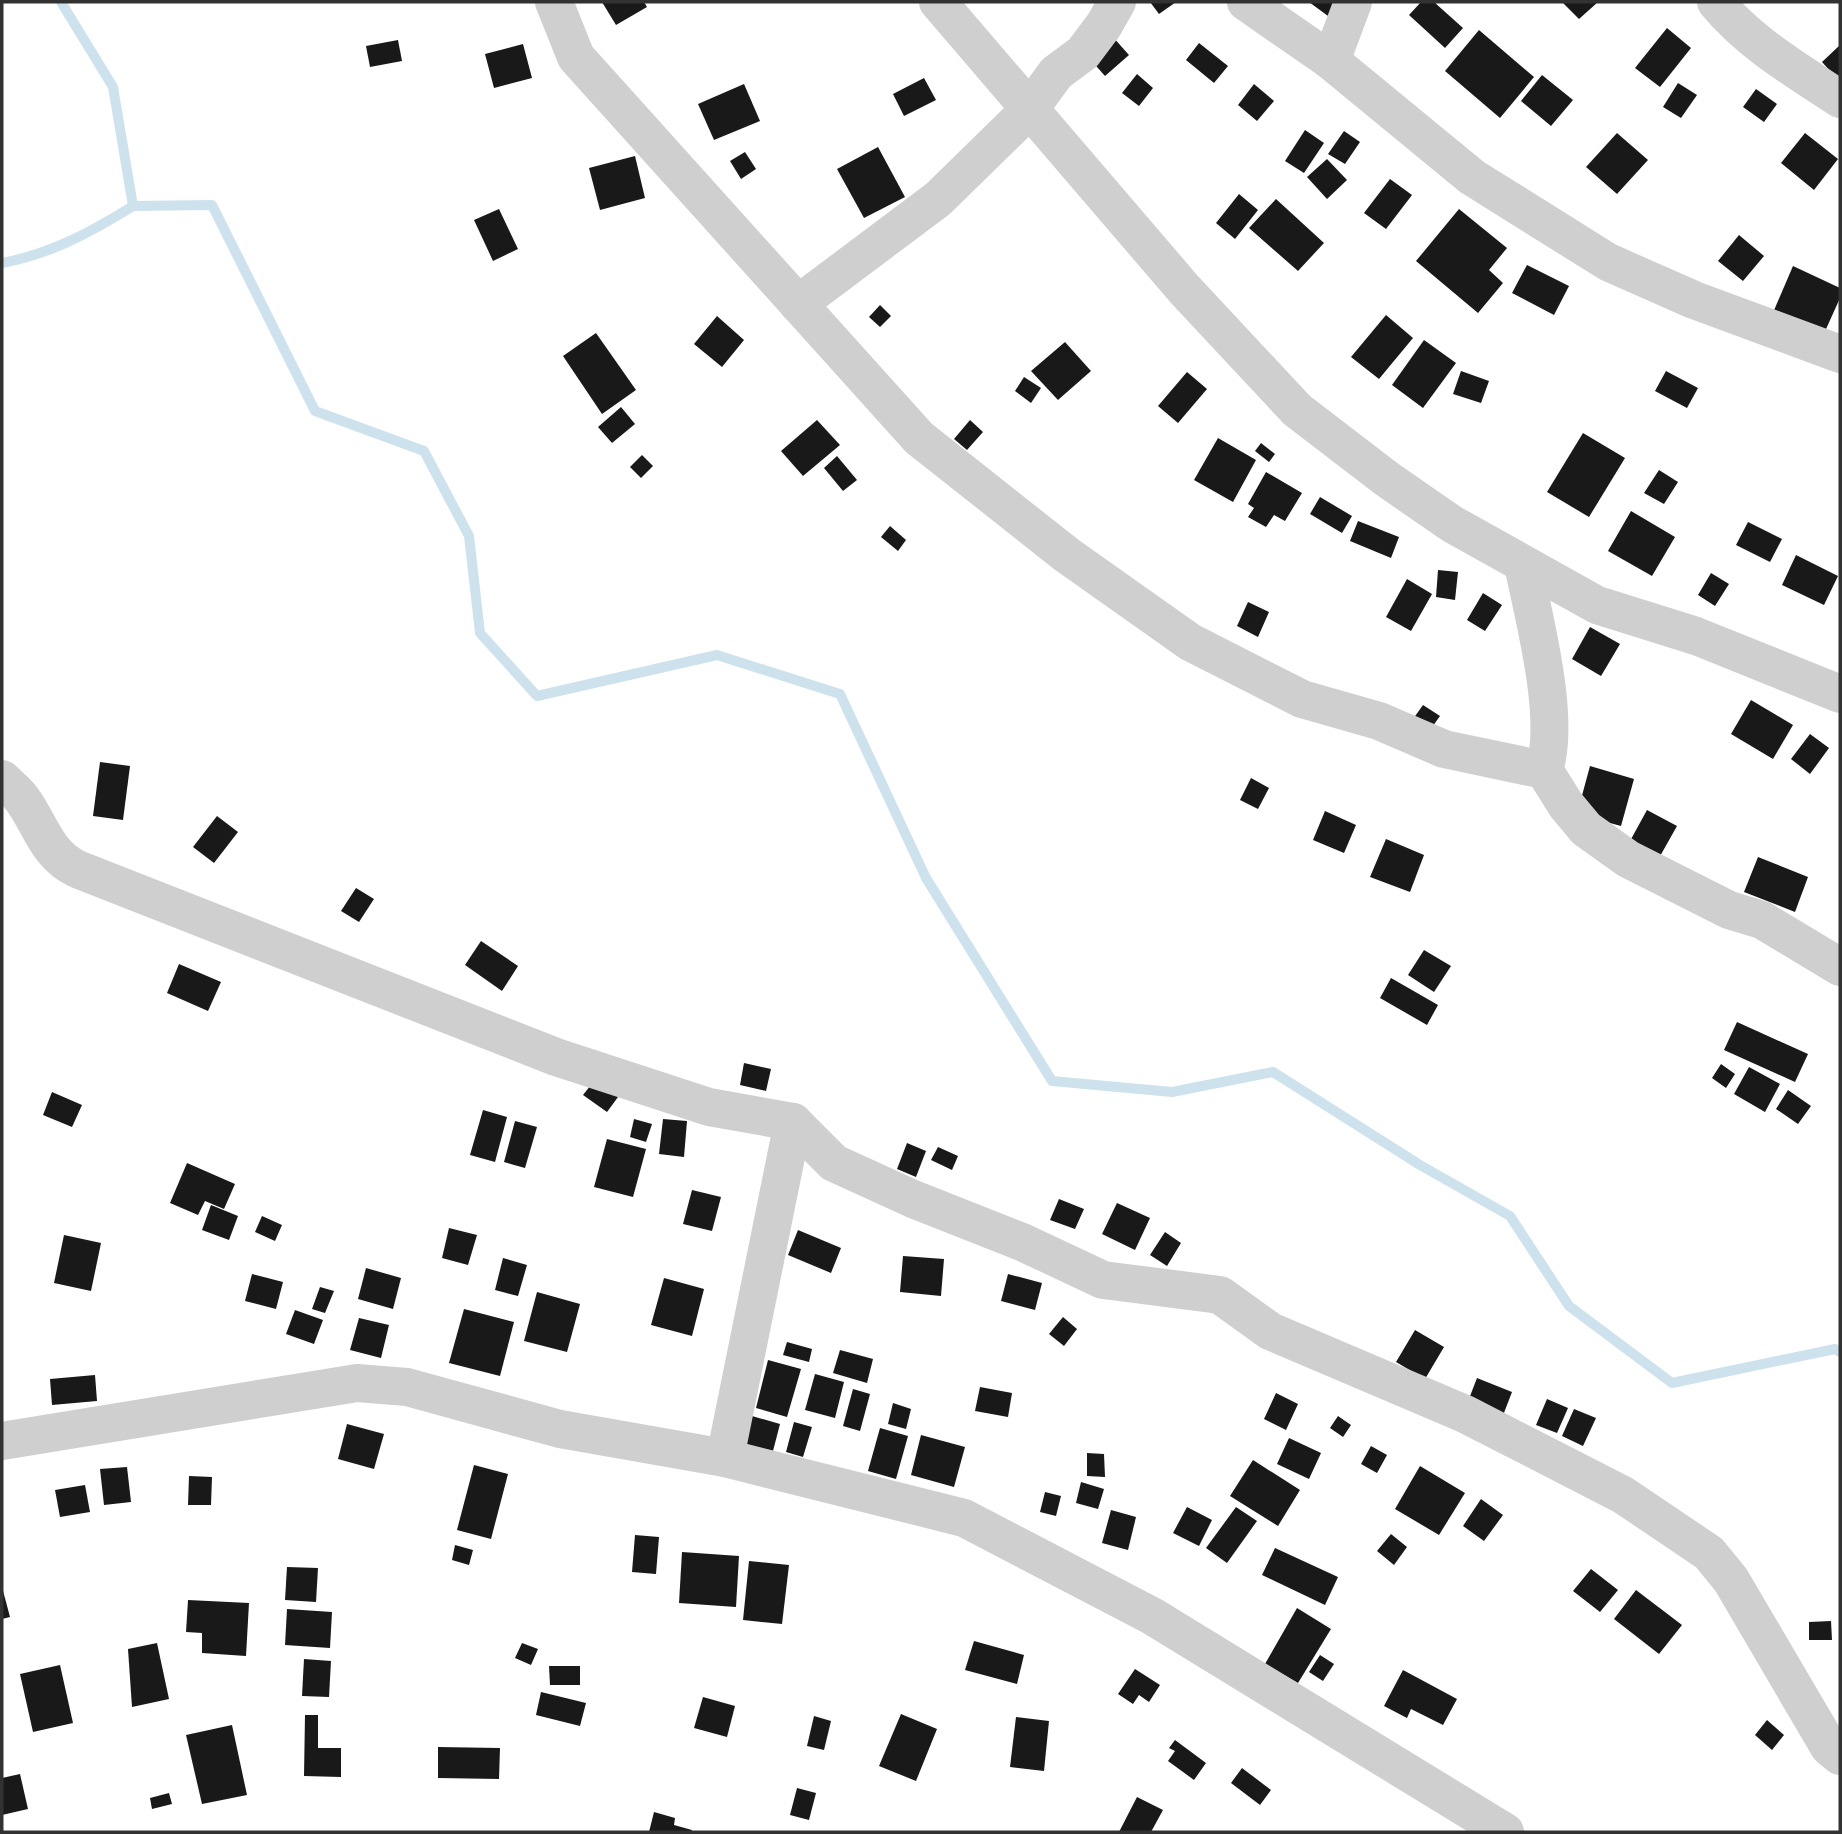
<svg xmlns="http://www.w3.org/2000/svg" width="1842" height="1834" font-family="'Archivo Narrow',sans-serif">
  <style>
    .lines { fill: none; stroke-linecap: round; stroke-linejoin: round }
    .stream { stroke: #cee2ee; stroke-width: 10 }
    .building { fill: #191919 }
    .minor { stroke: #cfcfcf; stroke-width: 38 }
  </style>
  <rect width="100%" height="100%" fill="#fff"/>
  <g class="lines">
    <g class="stream">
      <polyline points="61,2 113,87 133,206 212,205 315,411 424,451 469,536 480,633 537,696 717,655 840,694 926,878 1052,1081 1172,1092 1273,1072 1420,1165 1510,1216 1569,1306 1672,1383 1835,1349 1840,1352"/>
      <path d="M2 263C51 254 91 232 133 206"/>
    </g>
  </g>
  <g class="building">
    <polygon points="602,2 644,2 647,7 616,25"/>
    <polygon points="1150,2 1176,2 1159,14"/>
    <polygon points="1309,2 1339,2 1328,16"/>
    <polygon points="1421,2 1434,2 1463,28 1445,48 1409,15"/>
    <polygon points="1562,2 1598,2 1579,19"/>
    <polygon points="1667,28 1691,48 1660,87 1635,68"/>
    <polygon points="1479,30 1534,77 1500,118 1445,71"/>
    <polygon points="1112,36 1129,55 1105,76 1089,58"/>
    <polygon points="398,40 402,61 370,67 366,46"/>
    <polygon points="1199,43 1228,66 1214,83 1186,60"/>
    <polygon points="523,44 532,78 494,88 485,54"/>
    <polygon points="1840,45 1840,82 1822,62"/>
    <polygon points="1137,74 1153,88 1139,106 1122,93"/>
    <polygon points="1542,75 1573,100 1551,126 1521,101"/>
    <polygon points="924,78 936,100 904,116 893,94"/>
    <polygon points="1678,83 1697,95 1681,118 1663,107"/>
    <polygon points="744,84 760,121 714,140 698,104"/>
    <polygon points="1254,84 1274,101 1257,121 1238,105"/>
    <polygon points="1756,89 1777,104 1764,122 1743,107"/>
    <polygon points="1305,130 1324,143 1304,173 1285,161"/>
    <polygon points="1344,131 1360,142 1345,164 1328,154"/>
    <polygon points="1617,133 1648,160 1617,194 1586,167"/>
    <polygon points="1805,133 1838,159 1814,190 1781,163"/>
    <polygon points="878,147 905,197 864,218 837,169"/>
    <polygon points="745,152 756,169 741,179 730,161"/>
    <polygon points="635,156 645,198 600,210 589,168"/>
    <polygon points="1327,159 1347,180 1327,199 1307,177"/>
    <polygon points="1390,179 1412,195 1386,229 1364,213"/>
    <polygon points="1239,194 1258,210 1235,239 1216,223"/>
    <polygon points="1276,199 1324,243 1298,271 1249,228"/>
    <polygon points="499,209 518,249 493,261 474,220"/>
    <polygon points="1459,209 1507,248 1489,270 1503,283 1478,313 1416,261"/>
    <polygon points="1739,235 1764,256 1743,281 1718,261"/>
    <polygon points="1527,265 1569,286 1554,315 1512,293"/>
    <polygon points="1793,266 1840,288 1840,298 1822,338 1772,315"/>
    <polygon points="880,305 891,316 880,327 869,317"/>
    <polygon points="1386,315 1413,338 1379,379 1351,357"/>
    <polygon points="717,316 744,340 722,367 694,344"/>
    <polygon points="596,333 636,390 602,414 563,356"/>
    <polygon points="1424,340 1456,363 1423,408 1392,385"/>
    <polygon points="1065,342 1091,371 1058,400 1031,371"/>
    <polygon points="1461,371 1489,381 1481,403 1453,394"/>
    <polygon points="1666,371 1698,388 1687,408 1655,391"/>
    <polygon points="1187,372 1207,389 1178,423 1158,406"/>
    <polygon points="1024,377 1041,388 1031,403 1015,391"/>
    <polygon points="621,407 635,424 612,443 598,427"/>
    <polygon points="817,420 840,445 803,476 781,451"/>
    <polygon points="970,420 983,432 967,450 954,439"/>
    <polygon points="1583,433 1625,458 1589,517 1547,492"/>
    <polygon points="1218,438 1256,460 1233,502 1194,480"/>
    <polygon points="1261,443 1275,454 1269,462 1255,451"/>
    <polygon points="642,455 653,466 641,478 630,467"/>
    <polygon points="837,456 857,480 843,491 824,468"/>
    <polygon points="1659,470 1678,482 1664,504 1644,493"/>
    <polygon points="1266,472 1302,493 1285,521 1274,515 1266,527 1248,517 1254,508 1248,504"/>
    <polygon points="1320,497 1352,516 1342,533 1310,514"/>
    <polygon points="1631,511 1675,537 1652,576 1608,551"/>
    <polygon points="1358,521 1399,537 1391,558 1350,541"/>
    <polygon points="1748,522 1782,539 1770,562 1736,545"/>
    <polygon points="890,526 906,540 898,551 881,537"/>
    <polygon points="1796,555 1838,576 1824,605 1782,585"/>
    <polygon points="1438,570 1458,572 1455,600 1436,597"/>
    <polygon points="1711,573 1729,584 1715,606 1698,595"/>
    <polygon points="1407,579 1432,594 1411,631 1386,617"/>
    <polygon points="1483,593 1502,605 1485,631 1467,620"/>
    <polygon points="1248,602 1269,612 1258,637 1237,626"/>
    <polygon points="1590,627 1620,644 1601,676 1572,659"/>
    <polygon points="1751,700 1793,725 1773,759 1731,734"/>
    <polygon points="1423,705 1440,716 1430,730 1413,719"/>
    <polygon points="1810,734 1829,748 1810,774 1791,759"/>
    <polygon points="100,762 130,766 123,820 93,816"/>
    <polygon points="1590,766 1634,779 1621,826 1577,814"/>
    <polygon points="1251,778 1269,788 1258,809 1240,800"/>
    <polygon points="1647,810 1677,826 1659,858 1630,841"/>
    <polygon points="1325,811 1356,825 1344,853 1313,840"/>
    <polygon points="217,816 238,832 214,863 193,847"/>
    <polygon points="1386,839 1424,855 1410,892 1370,877"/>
    <polygon points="1758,857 1808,877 1795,912 1744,892"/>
    <polygon points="356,888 374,899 359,922 341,911"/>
    <polygon points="481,941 518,966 502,991 465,965"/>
    <polygon points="1424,950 1451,966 1434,992 1408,975"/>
    <polygon points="179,964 221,982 208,1011 167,993"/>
    <polygon points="1391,978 1438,1005 1427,1025 1380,998"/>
    <polygon points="1737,1022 1808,1054 1795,1082 1724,1050"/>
    <polygon points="744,1063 771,1069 766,1091 740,1085"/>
    <polygon points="1721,1064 1735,1074 1726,1088 1712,1078"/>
    <polygon points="1749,1067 1780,1084 1765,1112 1734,1094"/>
    <polygon points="598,1076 621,1093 607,1112 583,1095"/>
    <polygon points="1788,1090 1811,1106 1798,1124 1776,1109"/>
    <polygon points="52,1092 82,1105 72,1127 43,1115"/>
    <polygon points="483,1110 507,1117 495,1162 470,1155"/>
    <polygon points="634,1119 652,1124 646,1142 630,1137"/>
    <polygon points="663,1119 687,1121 684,1157 659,1154"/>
    <polygon points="515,1121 537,1127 525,1168 504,1162"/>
    <polygon points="607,1139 646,1149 633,1197 594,1187"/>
    <polygon points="907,1143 926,1151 916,1177 897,1169"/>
    <polygon points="938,1147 958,1156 952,1170 931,1160"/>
    <polygon points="187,1163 235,1184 224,1209 205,1201 198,1215 170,1203"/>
    <polygon points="692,1190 721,1197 712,1231 683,1224"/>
    <polygon points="1059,1199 1084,1209 1075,1229 1050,1220"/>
    <polygon points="1117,1203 1150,1218 1135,1250 1102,1234"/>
    <polygon points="211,1205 238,1216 229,1240 202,1230"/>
    <polygon points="262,1216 282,1225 275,1241 255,1232"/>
    <polygon points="449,1228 477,1235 468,1265 442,1258"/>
    <polygon points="798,1230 841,1248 831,1273 788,1255"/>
    <polygon points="1165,1232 1181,1243 1167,1266 1150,1255"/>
    <polygon points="64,1235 101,1243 91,1291 54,1283"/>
    <polygon points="903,1256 944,1259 941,1296 900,1292"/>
    <polygon points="503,1258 527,1265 518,1296 495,1290"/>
    <polygon points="366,1268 401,1278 393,1309 358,1299"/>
    <polygon points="252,1274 283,1282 276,1309 245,1301"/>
    <polygon points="1008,1274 1042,1283 1035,1310 1001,1301"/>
    <polygon points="664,1278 704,1289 692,1336 651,1325"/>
    <polygon points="320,1287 334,1291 325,1313 312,1309"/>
    <polygon points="537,1292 580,1304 567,1352 524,1341"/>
    <polygon points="464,1309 514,1322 500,1376 449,1363"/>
    <polygon points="295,1310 323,1320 314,1344 286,1334"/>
    <polygon points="1063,1317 1077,1329 1064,1346 1049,1334"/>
    <polygon points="359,1318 389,1325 381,1358 350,1350"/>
    <polygon points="1415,1330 1444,1347 1425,1379 1396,1362"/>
    <polygon points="787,1342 812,1349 809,1362 783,1355"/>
    <polygon points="840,1350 873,1359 867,1383 833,1373"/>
    <polygon points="768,1360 801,1369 787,1417 756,1408"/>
    <polygon points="815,1374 844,1382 835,1418 805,1410"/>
    <polygon points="95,1375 97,1401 52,1405 50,1379"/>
    <polygon points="1477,1378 1512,1392 1502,1418 1467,1404"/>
    <polygon points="980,1387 1012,1393 1008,1417 975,1411"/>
    <polygon points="853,1389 870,1394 860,1431 843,1426"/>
    <polygon points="1276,1393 1298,1404 1286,1430 1264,1419"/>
    <polygon points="1547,1399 1568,1408 1557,1433 1536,1425"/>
    <polygon points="893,1403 911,1409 906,1429 888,1424"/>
    <polygon points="1574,1409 1596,1418 1583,1446 1562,1436"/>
    <polygon points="752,1416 780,1424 773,1451 745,1444"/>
    <polygon points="1338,1416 1351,1425 1343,1437 1330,1428"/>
    <polygon points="794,1422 812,1427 803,1457 786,1452"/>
    <polygon points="347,1424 384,1434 374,1469 338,1459"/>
    <polygon points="880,1428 908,1436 896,1479 868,1471"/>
    <polygon points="921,1435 965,1447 954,1487 911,1475"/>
    <polygon points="1289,1438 1321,1453 1309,1479 1277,1464"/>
    <polygon points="1371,1446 1387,1455 1377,1473 1361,1464"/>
    <polygon points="1087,1453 1104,1454 1105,1477 1087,1476"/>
    <polygon points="1253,1460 1300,1490 1278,1526 1230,1496"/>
    <polygon points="474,1465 508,1474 491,1539 457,1530"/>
    <polygon points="1420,1466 1465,1493 1439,1535 1395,1509"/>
    <polygon points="127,1467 131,1502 104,1505 100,1469"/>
    <polygon points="189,1476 212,1477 211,1505 188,1505"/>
    <polygon points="1081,1482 1104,1489 1098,1509 1076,1503"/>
    <polygon points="85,1485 90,1512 60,1517 55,1490"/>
    <polygon points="1045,1492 1061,1496 1056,1516 1040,1512"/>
    <polygon points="1481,1499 1503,1515 1484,1541 1463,1526"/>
    <polygon points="1187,1507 1212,1520 1199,1546 1173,1533"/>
    <polygon points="1236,1507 1257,1521 1227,1563 1206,1548"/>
    <polygon points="1111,1510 1136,1517 1128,1550 1102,1543"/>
    <polygon points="1391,1534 1407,1547 1394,1565 1377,1551"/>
    <polygon points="635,1535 659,1537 656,1574 632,1572"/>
    <polygon points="455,1545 473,1550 469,1565 452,1560"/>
    <polygon points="1275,1548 1338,1577 1325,1605 1262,1575"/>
    <polygon points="682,1552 739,1556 736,1607 679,1603"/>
    <polygon points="749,1561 789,1565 782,1624 743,1620"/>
    <polygon points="287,1567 318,1568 316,1602 285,1600"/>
    <polygon points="1591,1569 1618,1590 1600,1612 1573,1591"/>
    <polygon points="2,1587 10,1617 2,1619"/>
    <polygon points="1636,1590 1682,1625 1659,1654 1614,1619"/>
    <polygon points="188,1600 249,1603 246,1656 202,1653 202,1633 186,1632"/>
    <polygon points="1297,1608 1331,1629 1298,1683 1265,1664"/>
    <polygon points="287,1609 332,1612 330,1648 285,1645"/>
    <polygon points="1831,1621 1832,1640 1809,1640 1809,1622"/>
    <polygon points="974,1641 1024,1655 1017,1684 965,1670"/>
    <polygon points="157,1643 169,1699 132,1707 128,1649"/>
    <polygon points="522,1643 538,1649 531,1665 515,1658"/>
    <polygon points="1320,1655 1334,1664 1323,1681 1309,1672"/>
    <polygon points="304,1659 331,1661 329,1697 302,1696"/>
    <polygon points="60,1665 73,1723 33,1732 20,1674"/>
    <polygon points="549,1666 580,1666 580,1685 550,1685"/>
    <polygon points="1135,1669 1160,1685 1149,1702 1139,1695 1133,1704 1118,1694"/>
    <polygon points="1403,1670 1457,1699 1443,1725 1411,1709 1407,1718 1384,1706"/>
    <polygon points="541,1692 586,1703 580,1726 536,1715"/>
    <polygon points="703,1697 735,1706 727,1737 694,1728"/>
    <polygon points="901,1714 937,1729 916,1781 879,1766"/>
    <polygon points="305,1715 318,1715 318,1748 341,1748 341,1777 304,1776"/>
    <polygon points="814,1716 831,1721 824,1750 807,1746"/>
    <polygon points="1016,1717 1049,1721 1044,1771 1010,1767"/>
    <polygon points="1767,1720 1784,1735 1772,1750 1755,1735"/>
    <polygon points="232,1725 247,1795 202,1804 186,1735"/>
    <polygon points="1175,1740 1206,1763 1194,1780 1168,1761 1175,1751 1169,1748"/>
    <polygon points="438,1747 500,1748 499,1779 438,1778"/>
    <polygon points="1242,1768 1271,1790 1260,1805 1231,1783"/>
    <polygon points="20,1774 28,1809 2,1815 2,1778"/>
    <polygon points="797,1788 816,1793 809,1820 790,1815"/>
    <polygon points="169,1793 172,1804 152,1809 150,1798"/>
    <polygon points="1137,1797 1163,1810 1151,1832 1119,1832"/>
    <polygon points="654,1812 675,1818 674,1825 692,1830 691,1832 649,1832"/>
  </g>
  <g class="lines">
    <g class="minor">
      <polyline points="554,2 576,57 919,438 1067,555 1190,642 1302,699 1379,721 1444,749 1544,770 1566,805 1586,829 1628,859 1729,910 1762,920 1840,967"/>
      <polyline points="938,2 1184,289 1297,410 1387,479 1452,524 1597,605 1696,636 1840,694"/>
      <polyline points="1246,2 1331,61 1472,177 1608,262 1694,300 1840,354"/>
      <path d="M1716 2C1750 43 1796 70 1840 99"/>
      <polyline points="1331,61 1353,2"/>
      <polyline points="798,304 938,199 1029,110 1056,73 1083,53 1104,25 1117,2"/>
      <path d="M1523 564C1534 619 1561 718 1544 770"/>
      <path d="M2 779C8 785 16 791 22 799 41 825 46 854 77 869L556 1057 709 1107 793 1122 834 1163 913 1199 1022 1242 1103 1280 1220 1295 1270 1331 1465 1414 1623 1495 1709 1553 1731 1580 1829 1747 1840 1756"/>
      <polyline points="2,1441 357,1383 407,1387 560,1429 725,1458 964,1518 1152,1616 1505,1832"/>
      <polyline points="725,1458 793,1122"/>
    </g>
  </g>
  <rect width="1842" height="1834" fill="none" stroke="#323232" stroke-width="7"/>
</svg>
